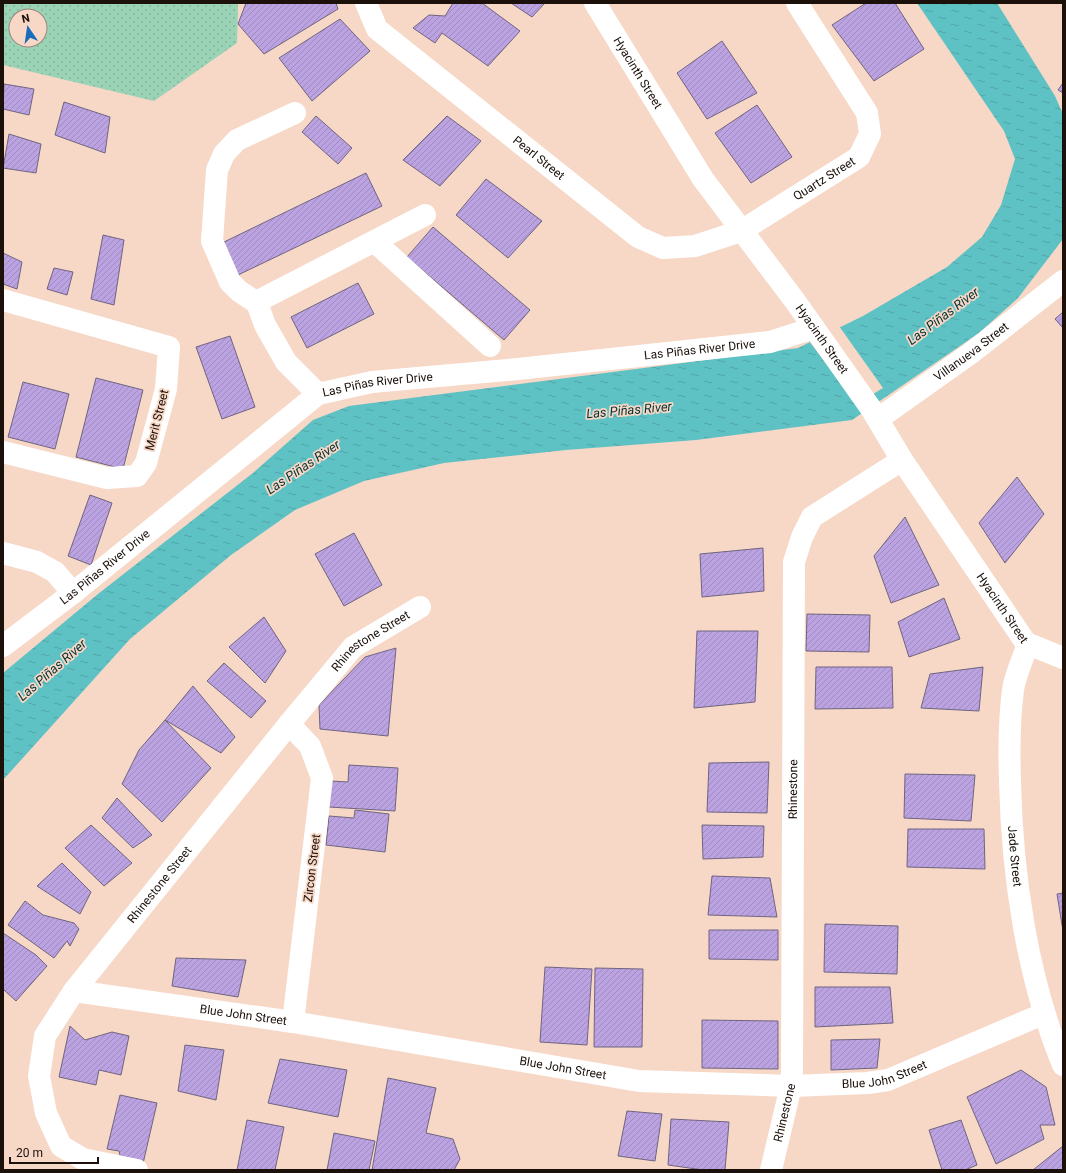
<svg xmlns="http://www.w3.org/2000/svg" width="1066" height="1173" font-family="Roboto,sans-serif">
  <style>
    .grass { fill: url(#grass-dots); fill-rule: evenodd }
    .water { fill: url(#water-ripples) }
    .pier { fill: #f7d7c6 }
    .building { fill: url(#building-hatch); stroke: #6f6580 }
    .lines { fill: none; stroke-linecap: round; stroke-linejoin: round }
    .minor { stroke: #fff; stroke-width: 22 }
    .labels { text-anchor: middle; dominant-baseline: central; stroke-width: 3.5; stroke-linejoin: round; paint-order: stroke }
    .street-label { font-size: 12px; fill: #1b100a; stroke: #f7d7c6 }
    .water-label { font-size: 13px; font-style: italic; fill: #013335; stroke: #f7d7c6 }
  </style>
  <defs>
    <pattern id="grass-dots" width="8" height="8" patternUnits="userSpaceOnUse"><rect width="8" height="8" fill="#9ad3b5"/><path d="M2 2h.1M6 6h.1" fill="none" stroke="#84b49a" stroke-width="1.8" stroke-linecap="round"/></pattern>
    <pattern id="water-ripples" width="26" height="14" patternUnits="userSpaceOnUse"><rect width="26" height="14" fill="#5ec1c4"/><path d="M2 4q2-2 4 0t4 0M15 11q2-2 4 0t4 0" fill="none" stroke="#51a5a7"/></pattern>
    <pattern id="building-hatch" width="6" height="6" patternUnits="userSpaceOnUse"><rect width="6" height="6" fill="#bba2e0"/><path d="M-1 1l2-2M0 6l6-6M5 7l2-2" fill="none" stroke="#a08abf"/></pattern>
  </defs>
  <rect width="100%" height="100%" fill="#f7d7c6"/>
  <path class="grass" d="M3 3H238L237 43 154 101 3 65ZM16 16H40V40H16Z"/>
  <polygon class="water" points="917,3 997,3 1055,96 1063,114 1063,239 1018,298 979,333 852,420 696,440 566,450 444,463 364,481 295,510 231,555 130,639 3,780 3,673 98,594 253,473 313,420 349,406 798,348 863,316 947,267 982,237 1001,205 1015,159 1004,131"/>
  <polygon class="pier" points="839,326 883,388 857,404 809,341"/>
  <g class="building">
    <polygon points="246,3 336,3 338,9 264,54 238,24"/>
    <polygon points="453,3 482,3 520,31 488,66 442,33 435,43 413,28 429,15 445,16"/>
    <polygon points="511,3 545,3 532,17"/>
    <polygon points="866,3 895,3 924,49 874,81 832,25"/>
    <polygon points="340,19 370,51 312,101 279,58"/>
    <polygon points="722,41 757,93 707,119 677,73"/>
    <polygon points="1063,83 1063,93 1058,90"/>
    <polygon points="4,84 34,89 29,115 3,109"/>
    <polygon points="64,102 110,117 105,153 55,135"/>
    <polygon points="757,105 792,157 751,183 715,133"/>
    <polygon points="316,116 352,148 338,164 302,132"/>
    <polygon points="447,116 481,141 440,186 403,160"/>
    <polygon points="9,134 41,144 36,173 3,168"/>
    <polygon points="366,173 382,206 238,275 222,243"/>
    <polygon points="486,179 542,221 508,258 456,215"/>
    <polygon points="433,227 530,310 504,340 407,257"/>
    <polygon points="103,235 124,240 114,305 91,299"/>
    <polygon points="3,253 22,262 17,289 3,284"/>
    <polygon points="54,268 73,272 67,295 47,289"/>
    <polygon points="358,283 374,314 307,348 291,317"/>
    <polygon points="1063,312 1063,328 1055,319"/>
    <polygon points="230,336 255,407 222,419 196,347"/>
    <polygon points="96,378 143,390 123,469 76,457"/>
    <polygon points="23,382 69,394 55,449 8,437"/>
    <polygon points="1017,477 1044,514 1005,563 979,523"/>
    <polygon points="90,495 112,503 91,565 68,556"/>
    <polygon points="905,517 939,585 891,603 874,556"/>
    <polygon points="354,533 382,585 344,606 315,554"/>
    <polygon points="763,548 764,591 702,597 700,554"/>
    <polygon points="944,598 960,639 909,657 898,622"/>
    <polygon points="807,614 870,615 869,652 806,651"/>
    <polygon points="264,617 286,651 265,683 229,647"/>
    <polygon points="697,631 758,631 755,702 694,708"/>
    <polygon points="396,648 388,736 320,729 319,705 365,657"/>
    <polygon points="224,663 266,701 251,718 207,681"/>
    <polygon points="816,667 892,667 893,708 815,709"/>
    <polygon points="983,667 979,711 921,708 930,674"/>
    <polygon points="193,686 235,737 221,753 165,720"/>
    <polygon points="165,720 211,768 162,822 122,784 139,750"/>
    <polygon points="769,762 767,813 707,812 709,763"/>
    <polygon points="349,765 398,768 395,811 329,807 331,781 348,782"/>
    <polygon points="905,774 975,775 971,821 904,818"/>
    <polygon points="117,798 152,835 133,848 102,818"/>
    <polygon points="355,810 389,814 385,852 326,845 329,816 354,818"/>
    <polygon points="91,825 132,863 104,886 65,848"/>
    <polygon points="702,825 764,826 763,857 703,859"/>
    <polygon points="908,829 984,829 985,869 907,867"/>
    <polygon points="62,863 91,892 80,914 37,886"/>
    <polygon points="712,876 770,878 777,917 708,915"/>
    <polygon points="1063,893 1063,931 1057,894"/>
    <polygon points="25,901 43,915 74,923 79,929 70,946 67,941 54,958 8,925"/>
    <polygon points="825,924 898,926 897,974 824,972"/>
    <polygon points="709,930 778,930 778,960 709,959"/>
    <polygon points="3,933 36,955 47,966 16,1001 3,989"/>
    <polygon points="176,958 246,960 238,997 172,986"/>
    <polygon points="545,967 592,969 587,1045 540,1042"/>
    <polygon points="595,968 643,969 642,1047 594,1047"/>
    <polygon points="815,987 890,987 893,1023 815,1027"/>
    <polygon points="702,1020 778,1021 778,1069 702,1068"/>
    <polygon points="70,1026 85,1040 112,1032 129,1036 121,1075 99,1070 96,1085 59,1077"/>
    <polygon points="880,1039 877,1068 831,1070 831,1040"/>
    <polygon points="185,1045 224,1050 216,1100 178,1091"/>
    <polygon points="280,1059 347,1070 338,1117 268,1103"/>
    <polygon points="1021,1070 1046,1087 1055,1125 1040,1125 1044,1139 996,1164 967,1097"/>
    <polygon points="388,1078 436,1088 426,1133 453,1139 460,1159 454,1170 372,1170"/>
    <polygon points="120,1095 157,1103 142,1168 122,1164 119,1151 107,1149"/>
    <polygon points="627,1111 662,1114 655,1161 618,1156"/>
    <polygon points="671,1119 729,1122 725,1170 703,1170 668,1165"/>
    <polygon points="247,1120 284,1127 275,1170 237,1170"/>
    <polygon points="961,1120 977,1165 965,1170 942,1170 929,1130"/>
    <polygon points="334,1133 375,1141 369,1170 327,1170"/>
    <polygon points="1063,1146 1063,1170 1033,1170"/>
  </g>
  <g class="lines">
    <g class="minor">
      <path id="s1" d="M366 3 377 29 638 237 663 248 695 246 741 231 859 157 870 134 867 113 797 3"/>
      <path id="s2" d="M595 3 703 179 795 301 872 410 902 460 1026 643 1063 658"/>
      <polyline points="295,113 237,140 224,154 217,170 212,241 230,282 239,291 257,303 265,325 286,362 318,394"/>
      <polyline points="375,242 490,346"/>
      <polyline points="3,300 169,347 166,389 146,463 137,476 107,478 3,452"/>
      <polyline points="257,303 262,299 425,215"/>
      <path id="s3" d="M878 419 971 353 1063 281"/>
      <polyline points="3,553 37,562 55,572 73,593"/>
      <path id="s4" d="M1028 644C1023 659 1015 675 1013 690 1009 720 1009 751 1010 781 1012 875 1027 978 1063 1065"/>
      <path id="s5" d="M3 646 73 593 318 394 372 382 518 369 770 342 814 328"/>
      <polyline points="289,724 310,746 322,778 293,1022"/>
      <path id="s6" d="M74 991 293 1022 639 1081 791 1086 868 1083 888 1080 1043 1014"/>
      <path id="s7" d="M137 1170 83 1159 61 1146 46 1113 39 1076 45 1036 74 991 289 724 353 647 420 607"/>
      <path id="s8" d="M771 1170 791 1086 792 1069 794 562 802 537 812 517 902 460"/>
    </g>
  </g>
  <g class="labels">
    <g class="street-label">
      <text stroke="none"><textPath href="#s2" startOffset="82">Hyacinth Street</textPath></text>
      <text stroke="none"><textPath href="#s1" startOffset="235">Pearl Street</textPath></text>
      <text stroke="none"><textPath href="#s1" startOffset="568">Quartz Street</textPath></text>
      <text stroke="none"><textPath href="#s2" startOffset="406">Hyacinth Street</textPath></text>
      <text stroke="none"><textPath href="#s5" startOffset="788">Las Piñas River Drive</textPath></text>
      <text stroke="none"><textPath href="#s3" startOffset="115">Villanueva Street</textPath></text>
      <text stroke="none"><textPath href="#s5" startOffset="464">Las Piñas River Drive</textPath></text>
      <text transform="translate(157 420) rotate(-76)">Merit Street</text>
      <text stroke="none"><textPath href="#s5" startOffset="129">Las Piñas River Drive</textPath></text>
      <text stroke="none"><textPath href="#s2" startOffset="730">Hyacinth Street</textPath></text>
      <text stroke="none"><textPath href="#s7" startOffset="709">Rhinestone Street</textPath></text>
      <text stroke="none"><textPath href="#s8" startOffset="383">Rhinestone</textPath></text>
      <text stroke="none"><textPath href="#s4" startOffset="215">Jade Street</textPath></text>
      <text transform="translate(312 868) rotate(-83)">Zircon Street</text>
      <text stroke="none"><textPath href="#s7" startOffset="385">Rhinestone Street</textPath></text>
      <text stroke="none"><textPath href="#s6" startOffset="171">Blue John Street</textPath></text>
      <text stroke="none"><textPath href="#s6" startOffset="495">Blue John Street</textPath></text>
      <text stroke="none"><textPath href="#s6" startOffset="819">Blue John Street</textPath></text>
      <text stroke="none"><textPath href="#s8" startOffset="59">Rhinestone</textPath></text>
    </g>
    <g class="water-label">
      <text transform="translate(943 316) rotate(-37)">Las Piñas River</text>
      <text transform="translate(629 410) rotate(-5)">Las Piñas River</text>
      <text transform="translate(303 467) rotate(-34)">Las Piñas River</text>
      <text transform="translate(52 670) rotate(-41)">Las Piñas River</text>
    </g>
  </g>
  <rect width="1066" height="1173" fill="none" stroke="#1b100a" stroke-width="8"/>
  <g transform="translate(28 28) rotate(347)"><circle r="19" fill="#f7d7c6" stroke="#9f877b"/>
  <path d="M0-3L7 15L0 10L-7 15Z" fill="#196cba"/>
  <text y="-6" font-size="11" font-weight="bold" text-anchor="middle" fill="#1b100a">N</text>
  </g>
  <path d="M10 1157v6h88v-6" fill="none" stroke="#1b100a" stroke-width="2"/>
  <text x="16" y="1157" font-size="12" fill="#1b100a" stroke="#f7d7c6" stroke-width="3" paint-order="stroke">20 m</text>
</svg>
